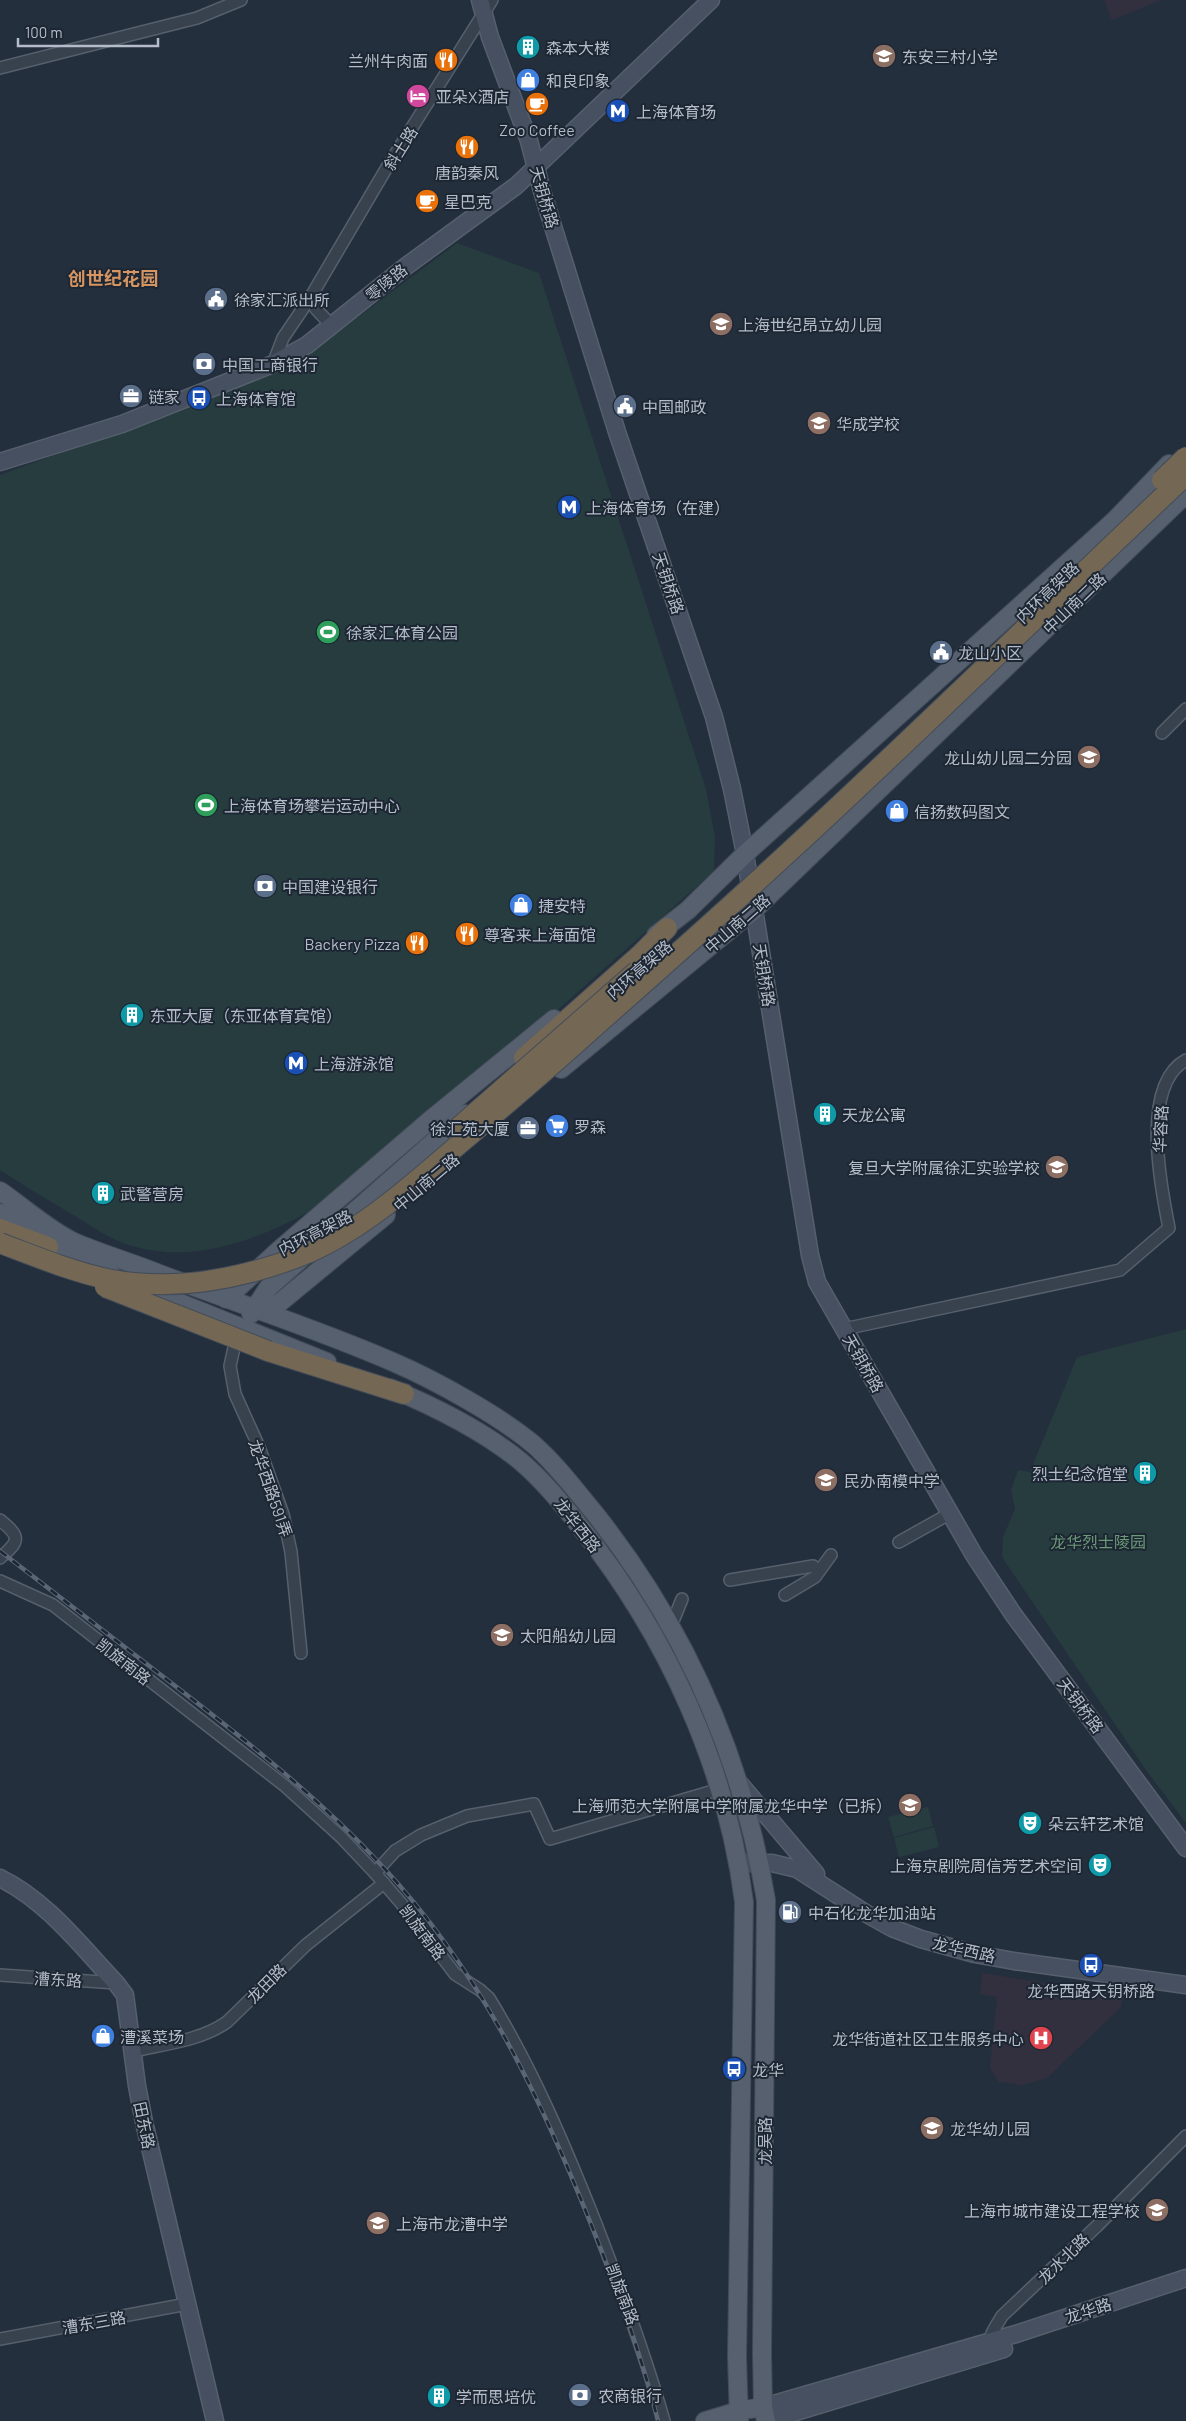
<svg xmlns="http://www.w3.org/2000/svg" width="1186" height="2421" font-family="Barlow,'Noto Sans SC',sans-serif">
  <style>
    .medical { fill: #32303f }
    .green { fill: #263c3f }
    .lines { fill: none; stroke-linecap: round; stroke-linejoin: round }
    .street-casing { stroke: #565f6c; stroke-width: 14 }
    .secondary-casing { stroke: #565f6c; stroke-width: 19 }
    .primary-casing { stroke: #414a57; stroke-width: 20 }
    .highway-casing { stroke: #434c59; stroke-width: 22 }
    .street { stroke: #38414e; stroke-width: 11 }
    .secondary { stroke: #465061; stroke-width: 16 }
    .primary { stroke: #56606e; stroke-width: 18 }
    .highway { stroke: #746855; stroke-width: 20 }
    .rail-casing { stroke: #5a6575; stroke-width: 4.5 }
    .rail { stroke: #1d2633; stroke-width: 2.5; stroke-dasharray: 8; stroke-linecap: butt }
    .highway-bridge-casing { stroke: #434c59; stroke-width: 22; stroke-linecap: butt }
    .highway-bridge { stroke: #746855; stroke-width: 20 }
    .labels { text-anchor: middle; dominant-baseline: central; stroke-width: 4; stroke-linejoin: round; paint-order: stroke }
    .poi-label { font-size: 16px; fill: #b4bcc9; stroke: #1d2633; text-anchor: start }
    .street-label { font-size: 16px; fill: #b4bcc9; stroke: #1d2633 }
    .park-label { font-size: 16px; fill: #6b9a76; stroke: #1d2633 }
    .neighbourhood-label { font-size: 18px; font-weight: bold; fill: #d59563; stroke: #1d2633 }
  </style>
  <rect width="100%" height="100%" fill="#242f3e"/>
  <g class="medical">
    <polygon points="1104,0 1161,0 1112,20"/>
    <polygon points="982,1973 1124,1996 1120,2008 1047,2078 1022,2085 999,2082 990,2068 997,1997 980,1994"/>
  </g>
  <g class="green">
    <path d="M457 243 539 273 706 789 715 837 714 871 534 1031 307 1213C254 1241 192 1264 132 1246 111 1240 93 1227 75 1216 50 1201 24 1186 0 1170V475L236 388 310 353Z"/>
    <polygon points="1186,1329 1186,1823 1146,1770 1002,1557 1003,1537 1015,1509 1011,1490 1018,1470 1030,1472 1077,1357"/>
    <polygon points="928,1807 933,1826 894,1837 888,1817"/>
    <polygon points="934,1827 939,1847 899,1857 894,1838"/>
  </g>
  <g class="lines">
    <g class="street-casing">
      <g id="street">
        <polyline points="0,68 197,18 241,0"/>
        <polyline points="310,298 316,309 332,326"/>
        <polyline points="273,364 283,338 310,298 386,169 492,0"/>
        <polyline points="1162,733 1186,709"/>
        <path d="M844 1329 1120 1270 1169 1228C1161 1188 1140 1085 1186 1060"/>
        <polyline points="237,1334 230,1366 235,1394 259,1447 283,1514 291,1552 301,1653"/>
        <path d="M0 1520C21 1537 20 1541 0 1558"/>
        <polyline points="899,1542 949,1514"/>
        <polyline points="730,1580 813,1566"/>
        <path d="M0 1581 53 1605 285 1786 341 1837 375 1873 401 1903 455 1974 480 1990 489 1998C533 2070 565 2146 596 2224 621 2289 645 2354 664 2421"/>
        <polyline points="785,1595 815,1577 831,1555"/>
        <polyline points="671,1626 682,1599"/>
        <polyline points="375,1873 395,1851 421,1835 467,1816 534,1804 550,1839 720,1789"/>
        <polyline points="0,1975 116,1983"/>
        <path d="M133 2051C164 2044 200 2041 227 2022L306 1945 384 1883"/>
        <polyline points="0,2339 187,2304"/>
        <path d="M990 2346C988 2336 997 2325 1002 2316L1097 2226 1186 2136"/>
      </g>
    </g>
    <g class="secondary-casing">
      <g id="secondary">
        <polyline points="480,0 490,37 529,141 542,191 617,432 714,717 732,789 745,854 810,1255 817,1282 974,1555 1013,1614 1186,1848"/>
        <polyline points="0,462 122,424 273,364 307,345 405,267 516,186 711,0"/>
        <polyline points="740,1784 816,1874"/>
        <polyline points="739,1863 772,1863 797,1869 867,1914 892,1928 921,1939 975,1954 1014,1961 1186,1985"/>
        <path d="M0 1878C47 1901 80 1945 116 1983L125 1995 137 2086 144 2122 215 2421"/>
        <polyline points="763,2407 1016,2334 1186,2278"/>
        <polyline points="766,2421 1004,2349"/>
      </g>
    </g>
    <g class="primary-casing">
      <g id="primary">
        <polyline points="656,935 688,910 745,854 1114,521 1169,464"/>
        <polyline points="561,1069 754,910 1186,494"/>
        <path d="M0 1191C22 1206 50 1231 74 1242 97 1252 123 1260 147 1269 229 1301 313 1327 393 1362 435 1380 498 1415 533 1444 557 1465 576 1491 596 1515 686 1629 742 1756 766 1900L762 2353 763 2407 766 2421"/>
        <polyline points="0,1213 112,1275"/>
        <polyline points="138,1286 327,1362"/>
        <polyline points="226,1299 279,1250 429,1121 554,1019"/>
        <polyline points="254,1310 278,1304 386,1215"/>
        <polyline points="251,1314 268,1288 465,1114"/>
        <path d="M390 1388C433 1406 483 1431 519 1460 543 1480 563 1505 582 1529 667 1636 727 1767 744 1902L737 2357 739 2421"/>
        <polyline points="705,2421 738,2411 763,2407"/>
      </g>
    </g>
    <g class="highway-casing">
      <g id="highway">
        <polyline points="524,1058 640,955 667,928"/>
        <polyline points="0,1229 48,1247"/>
        <polyline points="268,1351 404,1394"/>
      </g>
    </g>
    <use href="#street" class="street"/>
    <use href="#secondary" class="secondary"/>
    <use href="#primary" class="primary"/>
    <use href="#highway" class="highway"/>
    <g class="rail-casing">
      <path id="rail" d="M0 1551C61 1598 122 1645 183 1692 253 1746 322 1801 382 1866 480 1971 538 2092 591 2224 617 2289 641 2353 658 2421"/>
    </g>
    <use href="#rail" class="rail"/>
    <g class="highway-bridge-casing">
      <g id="highway-bridge">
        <polyline points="1162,480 1186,457"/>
        <polyline points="458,1128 637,971"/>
        <path d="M0 1243C35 1256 70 1271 107 1279 172 1292 237 1280 298 1257 359 1233 408 1188 457 1146 503 1107 549 1068 593 1028 659 970 724 912 789 852 923 729 1053 600 1186 475"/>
        <polyline points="105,1287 268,1351"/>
      </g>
    </g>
    <use href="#highway-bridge" class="highway-bridge"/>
  </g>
  <defs>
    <g id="building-disc" transform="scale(1.25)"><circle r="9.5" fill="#0f9aa8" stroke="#1d2633"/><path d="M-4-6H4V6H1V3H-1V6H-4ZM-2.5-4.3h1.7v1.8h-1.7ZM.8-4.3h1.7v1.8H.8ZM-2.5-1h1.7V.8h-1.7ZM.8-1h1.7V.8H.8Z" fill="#fff"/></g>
    <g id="school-disc" transform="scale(1.25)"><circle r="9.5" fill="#8d6e63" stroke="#1d2633"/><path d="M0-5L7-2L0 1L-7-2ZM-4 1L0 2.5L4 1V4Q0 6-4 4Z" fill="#fff"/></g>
    <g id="restaurant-disc" transform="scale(1.25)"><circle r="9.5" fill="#e8710a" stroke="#1d2633"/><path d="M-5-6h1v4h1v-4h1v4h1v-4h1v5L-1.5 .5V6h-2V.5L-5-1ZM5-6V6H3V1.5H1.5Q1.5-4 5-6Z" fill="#fff"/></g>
    <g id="shop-disc" transform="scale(1.25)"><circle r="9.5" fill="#3f7fe0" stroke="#1d2633"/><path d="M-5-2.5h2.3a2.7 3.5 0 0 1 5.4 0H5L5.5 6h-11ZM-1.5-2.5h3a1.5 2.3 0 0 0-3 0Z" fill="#fff"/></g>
    <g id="hotel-disc" transform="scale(1.25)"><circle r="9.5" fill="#d1479c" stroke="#1d2633"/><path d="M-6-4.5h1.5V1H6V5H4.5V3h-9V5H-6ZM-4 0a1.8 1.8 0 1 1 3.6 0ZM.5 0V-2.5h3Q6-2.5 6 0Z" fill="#fff"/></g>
    <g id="cafe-disc" transform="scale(1.25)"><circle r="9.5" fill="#e8710a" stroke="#1d2633"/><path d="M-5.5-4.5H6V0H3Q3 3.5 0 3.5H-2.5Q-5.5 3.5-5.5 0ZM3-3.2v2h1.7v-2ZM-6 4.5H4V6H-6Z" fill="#fff"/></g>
    <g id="metro-disc" transform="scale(1.25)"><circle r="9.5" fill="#1a4fb4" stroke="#1d2633"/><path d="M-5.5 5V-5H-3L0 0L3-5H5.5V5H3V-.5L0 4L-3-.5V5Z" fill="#fff"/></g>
    <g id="civic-disc" transform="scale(1.25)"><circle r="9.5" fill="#5c6f8a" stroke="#1d2633"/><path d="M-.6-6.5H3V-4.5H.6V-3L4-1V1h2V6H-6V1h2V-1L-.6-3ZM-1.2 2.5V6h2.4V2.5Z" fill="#fff"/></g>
    <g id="bank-disc" transform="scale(1.25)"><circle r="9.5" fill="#5c6f8a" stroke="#1d2633"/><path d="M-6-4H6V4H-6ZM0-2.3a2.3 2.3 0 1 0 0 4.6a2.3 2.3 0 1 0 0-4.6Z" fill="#fff"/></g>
    <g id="office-disc" transform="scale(1.25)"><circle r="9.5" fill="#5c6f8a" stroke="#1d2633"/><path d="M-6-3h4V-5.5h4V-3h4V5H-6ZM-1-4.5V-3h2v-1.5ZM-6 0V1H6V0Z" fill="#fff"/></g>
    <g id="bus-disc" transform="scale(1.25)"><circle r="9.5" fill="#1a4fb4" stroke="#1d2633"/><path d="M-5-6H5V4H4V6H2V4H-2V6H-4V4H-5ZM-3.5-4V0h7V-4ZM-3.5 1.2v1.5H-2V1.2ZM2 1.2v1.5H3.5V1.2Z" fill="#fff"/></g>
    <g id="stadium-disc" transform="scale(1.25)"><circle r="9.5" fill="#2e9e5b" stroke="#1d2633"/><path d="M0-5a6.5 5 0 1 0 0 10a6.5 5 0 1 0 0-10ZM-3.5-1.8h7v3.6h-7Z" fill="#fff"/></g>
    <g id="supermarket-disc" transform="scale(1.25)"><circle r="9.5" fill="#3f7fe0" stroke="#1d2633"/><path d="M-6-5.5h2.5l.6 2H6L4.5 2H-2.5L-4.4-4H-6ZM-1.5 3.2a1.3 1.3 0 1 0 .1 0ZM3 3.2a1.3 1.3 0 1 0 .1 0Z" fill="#fff"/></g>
    <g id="theatre-disc" transform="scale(1.25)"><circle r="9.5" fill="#0f9aa8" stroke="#1d2633"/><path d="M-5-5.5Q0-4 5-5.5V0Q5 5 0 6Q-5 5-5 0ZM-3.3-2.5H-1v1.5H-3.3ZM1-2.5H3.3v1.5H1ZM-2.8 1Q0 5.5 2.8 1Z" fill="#fff"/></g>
    <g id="fuel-disc" transform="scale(1.25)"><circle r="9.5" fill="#5c6f8a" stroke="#1d2633"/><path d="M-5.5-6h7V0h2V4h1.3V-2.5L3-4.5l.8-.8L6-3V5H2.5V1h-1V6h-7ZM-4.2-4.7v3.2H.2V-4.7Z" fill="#fff"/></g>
    <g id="hospital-disc" transform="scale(1.25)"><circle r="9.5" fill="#e0444e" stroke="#1d2633"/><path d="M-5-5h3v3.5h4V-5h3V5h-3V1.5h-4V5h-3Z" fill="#fff"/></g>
  </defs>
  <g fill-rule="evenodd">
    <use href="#building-disc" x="528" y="47"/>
    <use href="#school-disc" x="884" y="56"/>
    <use href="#restaurant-disc" x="446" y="60"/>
    <use href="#shop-disc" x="528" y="80"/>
    <use href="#hotel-disc" x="418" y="96"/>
    <use href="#cafe-disc" x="537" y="104"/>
    <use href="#metro-disc" x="618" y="111"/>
    <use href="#restaurant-disc" x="467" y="147"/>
    <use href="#cafe-disc" x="427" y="201"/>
    <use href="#civic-disc" x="216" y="299"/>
    <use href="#school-disc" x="721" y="324"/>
    <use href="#bank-disc" x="204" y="364"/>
    <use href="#office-disc" x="131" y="396"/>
    <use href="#bus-disc" x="199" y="398"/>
    <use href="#civic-disc" x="625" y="406"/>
    <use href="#school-disc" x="819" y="423"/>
    <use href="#metro-disc" x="569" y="507"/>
    <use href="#stadium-disc" x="328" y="632"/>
    <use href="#civic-disc" x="941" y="652"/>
    <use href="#school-disc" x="1089" y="757"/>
    <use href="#stadium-disc" x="206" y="805"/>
    <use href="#shop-disc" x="897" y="811"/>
    <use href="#bank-disc" x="265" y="886"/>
    <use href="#shop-disc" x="521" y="905"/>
    <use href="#restaurant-disc" x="467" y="934"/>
    <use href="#restaurant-disc" x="417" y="943"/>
    <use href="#building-disc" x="132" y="1015"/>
    <use href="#metro-disc" x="296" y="1063"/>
    <use href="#building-disc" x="825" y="1114"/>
    <use href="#supermarket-disc" x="557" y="1126"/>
    <use href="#office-disc" x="528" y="1128"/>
    <use href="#school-disc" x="1057" y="1167"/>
    <use href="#building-disc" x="103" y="1193"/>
    <use href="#building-disc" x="1145" y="1473"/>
    <use href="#school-disc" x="826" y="1480"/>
    <use href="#school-disc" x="502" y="1635"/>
    <use href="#school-disc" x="910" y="1805"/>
    <use href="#theatre-disc" x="1030" y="1823"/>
    <use href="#theatre-disc" x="1100" y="1865"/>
    <use href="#fuel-disc" x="790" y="1912"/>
    <use href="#bus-disc" x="1091" y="1965"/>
    <use href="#shop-disc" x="103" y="2036"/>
    <use href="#hospital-disc" x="1041" y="2038"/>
    <use href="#bus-disc" x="734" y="2069"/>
    <use href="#school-disc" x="932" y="2128"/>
    <use href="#school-disc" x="1157" y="2210"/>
    <use href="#school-disc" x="378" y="2223"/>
    <use href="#bank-disc" x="580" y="2395"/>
    <use href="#building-disc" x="439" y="2396"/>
  </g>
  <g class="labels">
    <g class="poi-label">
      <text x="546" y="47">森本大楼</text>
      <text x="902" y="56">东安三村小学</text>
      <text x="428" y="60" text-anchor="end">兰州牛肉面</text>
      <text x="546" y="80">和良印象</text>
      <text x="436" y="96">亚朵X酒店</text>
      <text x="636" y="111">上海体育场</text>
      <text x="537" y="129" text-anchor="middle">Zoo Coffee</text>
      <text x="467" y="172" text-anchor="middle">唐韵秦风</text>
      <text x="444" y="201">星巴克</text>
      <text x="234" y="299">徐家汇派出所</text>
      <text x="738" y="324">上海世纪昂立幼儿园</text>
      <text x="222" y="364">中国工商银行</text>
      <text x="148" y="396">链家</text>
      <text x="216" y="398">上海体育馆</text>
      <text x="642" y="406">中国邮政</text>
      <text x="836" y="423">华成学校</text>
      <text x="586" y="507">上海体育场（在建）</text>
      <text x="346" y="632">徐家汇体育公园</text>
      <text x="958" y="652">龙山小区</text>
      <text x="1072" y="757" text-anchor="end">龙山幼儿园二分园</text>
      <text x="224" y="805">上海体育场攀岩运动中心</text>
      <text x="914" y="811">信扬数码图文</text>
      <text x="282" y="886">中国建设银行</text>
      <text x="538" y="905">捷安特</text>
      <text x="484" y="934">尊客来上海面馆</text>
      <text x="400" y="943" text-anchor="end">Backery Pizza</text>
      <text x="150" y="1015">东亚大厦（东亚体育宾馆）</text>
      <text x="314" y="1063">上海游泳馆</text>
      <text x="842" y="1114">天龙公寓</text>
      <text x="574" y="1126">罗森</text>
      <text x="510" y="1128" text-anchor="end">徐汇苑大厦</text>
      <text x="1040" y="1167" text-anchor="end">复旦大学附属徐汇实验学校</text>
      <text x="120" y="1193">武警营房</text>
      <text x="1128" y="1473" text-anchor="end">烈士纪念馆堂</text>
      <text x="844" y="1480">民办南模中学</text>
      <text x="520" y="1635">太阳船幼儿园</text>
      <text x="892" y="1805" text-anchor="end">上海师范大学附属中学附属龙华中学（已拆）</text>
      <text x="1048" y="1823">朵云轩艺术馆</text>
      <text x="1082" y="1865" text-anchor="end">上海京剧院周信芳艺术空间</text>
      <text x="808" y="1912">中石化龙华加油站</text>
      <text x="1091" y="1990" text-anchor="middle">龙华西路天钥桥路</text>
      <text x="120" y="2036">漕溪菜场</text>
      <text x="1024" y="2038" text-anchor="end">龙华街道社区卫生服务中心</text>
      <text x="752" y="2069">龙华</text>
      <text x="950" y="2128">龙华幼儿园</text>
      <text x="1140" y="2210" text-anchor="end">上海市城市建设工程学校</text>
      <text x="396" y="2223">上海市龙漕中学</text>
      <text x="598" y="2395">农商银行</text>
      <text x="456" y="2396">学而思培优</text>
    </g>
    <g class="street-label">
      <text transform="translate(400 148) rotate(-58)">斜土路</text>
      <text transform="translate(545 197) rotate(74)">天钥桥路</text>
      <text transform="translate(386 282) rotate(-39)">零陵路</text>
      <text transform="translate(669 583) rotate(71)">天钥桥路</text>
      <text transform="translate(1047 592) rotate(-44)">内环高架路</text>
      <text transform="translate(1074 603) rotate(-44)">中山南二路</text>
      <text transform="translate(737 923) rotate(-41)">中山南二路</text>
      <text transform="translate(639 969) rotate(-41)">内环高架路</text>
      <text transform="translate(765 975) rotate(81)">天钥桥路</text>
      <text transform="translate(1160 1129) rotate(-87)">华容路</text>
      <text transform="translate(426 1182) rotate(-40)">中山南二路</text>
      <text transform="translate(315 1232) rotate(-27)">内环高架路</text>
      <text transform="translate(864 1363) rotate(60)">天钥桥路</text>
      <text transform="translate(271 1488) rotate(71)">龙华西路591弄</text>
      <text transform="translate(578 1525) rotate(52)">龙华西路</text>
      <text transform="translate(124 1661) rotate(38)">凯旋南路</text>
      <text transform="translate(1081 1705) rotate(53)">天钥桥路</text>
      <text transform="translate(423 1932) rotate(53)">凯旋南路</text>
      <text transform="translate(964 1949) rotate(13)">龙华西路</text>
      <text transform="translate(58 1979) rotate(3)">漕东路</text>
      <text transform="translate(266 1983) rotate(-45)">龙田路</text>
      <text transform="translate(145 2125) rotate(78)">田东路</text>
      <text transform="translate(764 2141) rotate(-90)">龙吴路</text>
      <text transform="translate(1063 2258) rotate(-44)">龙水北路</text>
      <text transform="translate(623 2294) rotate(69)">凯旋南路</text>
      <text transform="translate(1088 2310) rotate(-18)">龙华路</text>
      <text transform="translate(94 2322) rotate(-10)">漕东三路</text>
    </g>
    <g class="park-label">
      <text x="1098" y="1541">龙华烈士陵园</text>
    </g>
    <g class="neighbourhood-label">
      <text x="113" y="278">创世纪花园</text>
    </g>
  </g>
  <path d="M18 38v8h140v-8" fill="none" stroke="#b4bcc9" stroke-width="2.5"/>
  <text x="25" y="38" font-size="15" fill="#b4bcc9" stroke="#1d2633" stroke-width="4" paint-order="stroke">100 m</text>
</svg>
